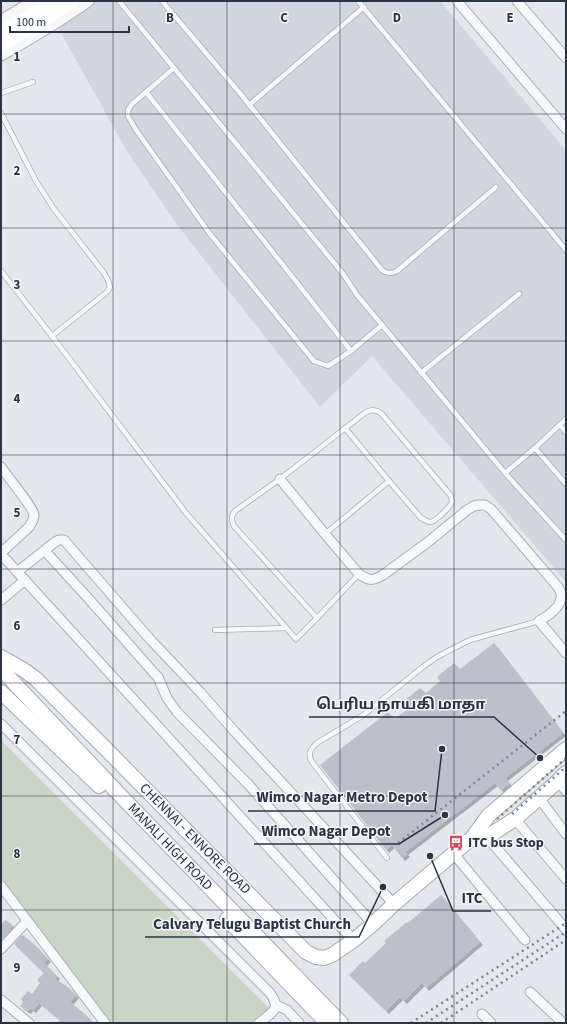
<svg xmlns="http://www.w3.org/2000/svg" width="567" height="1024" font-family="'Source Sans 3','Noto Sans Tamil',sans-serif">
  <style>
    .built { fill: #d2d6de }
    .green { fill: #c9d6c5 }
    .building { fill: #bbc0ca; filter: url(#shadow) }
    .lines { fill: none; stroke-linecap: round; stroke-linejoin: round }
    .service-casing { stroke: #a9aeb7; stroke-width: 6 }
    .minor-casing { stroke: #a9aeb7; stroke-width: 11 }
    .tertiary-casing { stroke: #a9aeb7; stroke-width: 13 }
    .primary-casing { stroke: #a3abb8; stroke-width: 16 }
    .service { stroke: #f7f8fa; stroke-width: 4.5 }
    .minor { stroke: #f7f8fa; stroke-width: 9 }
    .tertiary { stroke: #f7f8fa; stroke-width: 11 }
    .primary { stroke: #fff; stroke-width: 14 }
    .rail { stroke: #7d8696; stroke-width: 2.5; stroke-dasharray: 2 4; stroke-linecap: butt }
    .grid { fill: none; stroke: #2b3445; stroke-width: 1; stroke-opacity: 0.55 }
    .labels { text-anchor: middle; dominant-baseline: central; stroke-width: 3; stroke-linejoin: round; paint-order: stroke }
    .street-label { font-size: 14px; fill: #2b3445; stroke: #f4f6f9 }
    .poi-label { font-size: 14px; font-weight: bold; fill: #2b3445; stroke: #f4f6f9; text-anchor: start }
    .grid-label { font-size: 13px; text-anchor: middle; font-weight: bold; fill: #2b3445; stroke: #f4f6f9; stroke-width: 3; stroke-linejoin: round; paint-order: stroke }
    .leader { fill: none; stroke: #2b3445; stroke-width: 1.5 }
    .callout-dot { fill: #2b3445; stroke: #f4f6f9; stroke-width: 1.5 }
    .callout-label { font-size: 15px; text-anchor: middle; font-weight: bold; fill: #2b3445; stroke: #f4f6f9; stroke-width: 3; stroke-linejoin: round; paint-order: stroke }
  </style>
  <defs>
    <filter id="shadow"><feDropShadow dx="3" dy="3" stdDeviation="0" flood-color="#0004"/></filter>
  </defs>
  <rect width="100%" height="100%" fill="#e4e7ec"/>
  <polygon class="built" points="58,1 440,1 566,150 566,582 372,356 320,407 178,226 128,153 47,8"/>
  <polygon class="green" points="1,740 269,1008 251,1023 108,1023 1,881"/>
  <g class="building">
    <polygon points="494,643 563,733 505,778 510,784 501,790 495,783 405,852 407,854 402,858 392,845 386,850 320,765 388,712 394,719 411,707 405,700 420,688 426,693 440,681 437,677 454,663 460,669"/>
    <polygon points="441,895 480,942 426,988 422,983 404,1001 400,997 386,1011 349,975 363,961 365,963 386,943 384,941 396,931 407,922 408,923"/>
    <polygon points="6,920 12,925 9,929 11,929 1,940 1,924"/>
    <polygon points="23,935 36,946 48,959 44,963 57,976 55,979 68,987 76,995 70,1002 86,1015 93,1023 57,1023 60,1020 39,1003 33,1010 30,1008 28,1011 20,1006 23,1002 21,999 28,991 32,994 40,983 37,980 44,973 14,944 21,936 22,936"/>
  </g>
  <g class="lines">
    <g class="service-casing">
      <g id="service">
        <polyline points="119,1 344,275 357,295 382,325 505,473 566,540"/>
        <path d="M162 1 239 92 382 270C387 274 391 274 397 271L496 187"/>
        <polyline points="358,1 566,250"/>
        <polyline points="174,68 132,104 128,110 128,116 136,130 210,234 314,361 328,366 351,351 382,325"/>
        <polyline points="146,92 351,351"/>
        <polyline points="1,93 33,82"/>
        <polyline points="249,105 364,7"/>
        <polyline points="1,113 36,181 54,209 104,273 108,280 110,287 107,292 52,336"/>
        <polyline points="1,271 52,336 186,513 296,639 317,618"/>
        <polyline points="421,373 519,294"/>
        <polyline points="560,425 566,432"/>
        <polyline points="535,448 566,484"/>
        <polyline points="505,473 535,448 566,419"/>
        <polyline points="325,534 389,481 345,428"/>
        <path d="M359 574 317 618 234 526C231 520 231 516 235 511L280 479 366 412 372 410 377 411 381 413 451 496C451 498 452 501 452 502 450 507 435 522 430 522 427 522 424 519 421 518L389 481"/>
        <polyline points="215,630 286,628"/>
        <path d="M387 858 312 762C307 753 311 749 317 743L362 716 424 666 437 657 454 648 470 640 539 621"/>
      </g>
    </g>
    <g class="minor-casing">
      <g id="minor">
        <polyline points="457,1 566,129"/>
        <polyline points="517,1 566,58"/>
        <path d="M1 467C7 476 33 507 34 515 34 520 31 523 29 527L1 553"/>
        <path d="M280 479 325 534 359 574C369 581 373 581 383 575L428 542 467 510 474 506 479 505H485L491 509 558 587C559 588 561 593 561 594 563 606 548 616 539 621L566 653"/>
        <polyline points="45,551 88,598 154,673 158,677 167,698 177,712 247,783 373,924"/>
        <polyline points="1,554 339,925 354,940"/>
        <polyline points="17,572 55,542 59,540 64,540 148,637 200,692 235,732 394,904"/>
        <polyline points="1,600 25,580"/>
        <path d="M1 724 270 993C282 1010 272 1012 259 1023"/>
        <polyline points="558,781 566,791"/>
        <polyline points="539,798 566,834"/>
        <polyline points="515,819 566,879"/>
        <polyline points="487,837 558,920 566,930"/>
        <polyline points="453,853 525,940"/>
        <polyline points="1,886 105,1023"/>
        <polyline points="1,949 27,921"/>
        <polyline points="530,992 563,1023"/>
        <polyline points="1,1000 29,1023"/>
        <polyline points="276,1005 287,1010 299,1023"/>
        <polyline points="482,1014 491,1023"/>
      </g>
    </g>
    <g class="tertiary-casing">
      <g id="tertiary">
        <polyline points="1,21 34,1"/>
        <path d="M1 55C31 38 60 21 88 1"/>
      </g>
    </g>
    <g class="primary-casing">
      <g id="primary">
        <polyline points="1,34 44,7 53,1"/>
        <polyline points="1,45 72,1"/>
        <polyline points="1,657 24,670 36,679 105,748 306,952 316,957 324,958 332,955 354,940 373,924 394,904 473,837 487,837 515,819 558,781 566,773"/>
        <polyline points="1,669 119,794 341,1023"/>
        <polyline points="1,692 99,786"/>
        <polyline points="473,837 488,816 566,749"/>
        <polyline points="227,919 327,1023"/>
      </g>
    </g>
    <use href="#service" class="service"/>
    <use href="#minor" class="minor"/>
    <use href="#tertiary" class="tertiary"/>
    <use href="#primary" class="primary"/>
    <g class="rail">
      <polyline points="512,814 566,767"/>
      <polyline points="497,819 566,758"/>
      <polyline points="398,843 566,711"/>
      <polyline points="411,1023 566,923"/>
      <polyline points="426,1023 566,932"/>
      <polyline points="441,1023 566,940"/>
    </g>
  </g>
  <path class="grid" d="M113 1V1023M227 1V1023M340 1V1023M454 1V1023M1 114H566M1 228H566M1 341H566M1 455H566M1 569H566M1 683H566M1 796H566M1 910H566"/>
  <defs>
    <g id="bus-bare" transform="scale(1.2)"><path d="M-5-6H5V4H4V6H2V4H-2V6H-4V4H-5ZM-3.5-4V0h7V-4ZM-3.5 1.2v1.5H-2V1.2ZM2 1.2v1.5H3.5V1.2Z" fill="#d1495b" stroke="#f4f6f9" stroke-width="2.5" paint-order="stroke"/></g>
  </defs>
  <g fill-rule="evenodd">
    <use href="#bus-bare" x="456" y="843"/>
  </g>
  <g class="labels">
    <g class="street-label">
      <text transform="translate(195 839) rotate(45)">CHENNAI - ENNORE ROAD</text>
      <text transform="translate(170 847) rotate(46)">MANALI HIGH ROAD</text>
    </g>
    <g class="poi-label">
      <text x="468" y="843">ITC bus Stop</text>
    </g>
  </g>
  <g class="grid-label">
    <text x="170" y="22">B</text>
    <text x="284" y="22">C</text>
    <text x="397" y="22">D</text>
    <text x="510" y="22">E</text>
    <text x="17" y="61">1</text>
    <text x="17" y="175">2</text>
    <text x="17" y="289">3</text>
    <text x="17" y="403">4</text>
    <text x="17" y="517">5</text>
    <text x="17" y="630">6</text>
    <text x="17" y="744">7</text>
    <text x="17" y="858">8</text>
    <text x="17" y="972">9</text>
  </g>
  <path class="leader" d="M540 758L494 717H309M442 749L435 811H248M445 815L399 844H254M430 856L453 911H491M383 887L359 937H145"/>
  <g class="callout-dot">
    <circle cx="540" cy="758" r="4"/>
    <circle cx="442" cy="749" r="4"/>
    <circle cx="445" cy="815" r="4"/>
    <circle cx="430" cy="856" r="4"/>
    <circle cx="383" cy="887" r="4"/>
  </g>
  <g class="callout-label">
    <text x="401" y="709">பெரிய நாயகி மாதா</text>
    <text x="342" y="802">Wimco Nagar Metro Depot</text>
    <text x="326" y="836">Wimco Nagar Depot</text>
    <text x="472" y="903">ITC</text>
    <text x="252" y="929">Calvary Telugu Baptist Church</text>
  </g>
  <rect width="567" height="1024" fill="none" stroke="#2b3445" stroke-width="4"/>
  <path d="M10 26v6h119v-6" fill="none" stroke="#2b3445" stroke-width="2"/>
  <text x="16" y="26" font-size="12" fill="#2b3445" stroke="#f4f6f9" stroke-width="3" paint-order="stroke">100 m</text>
</svg>
